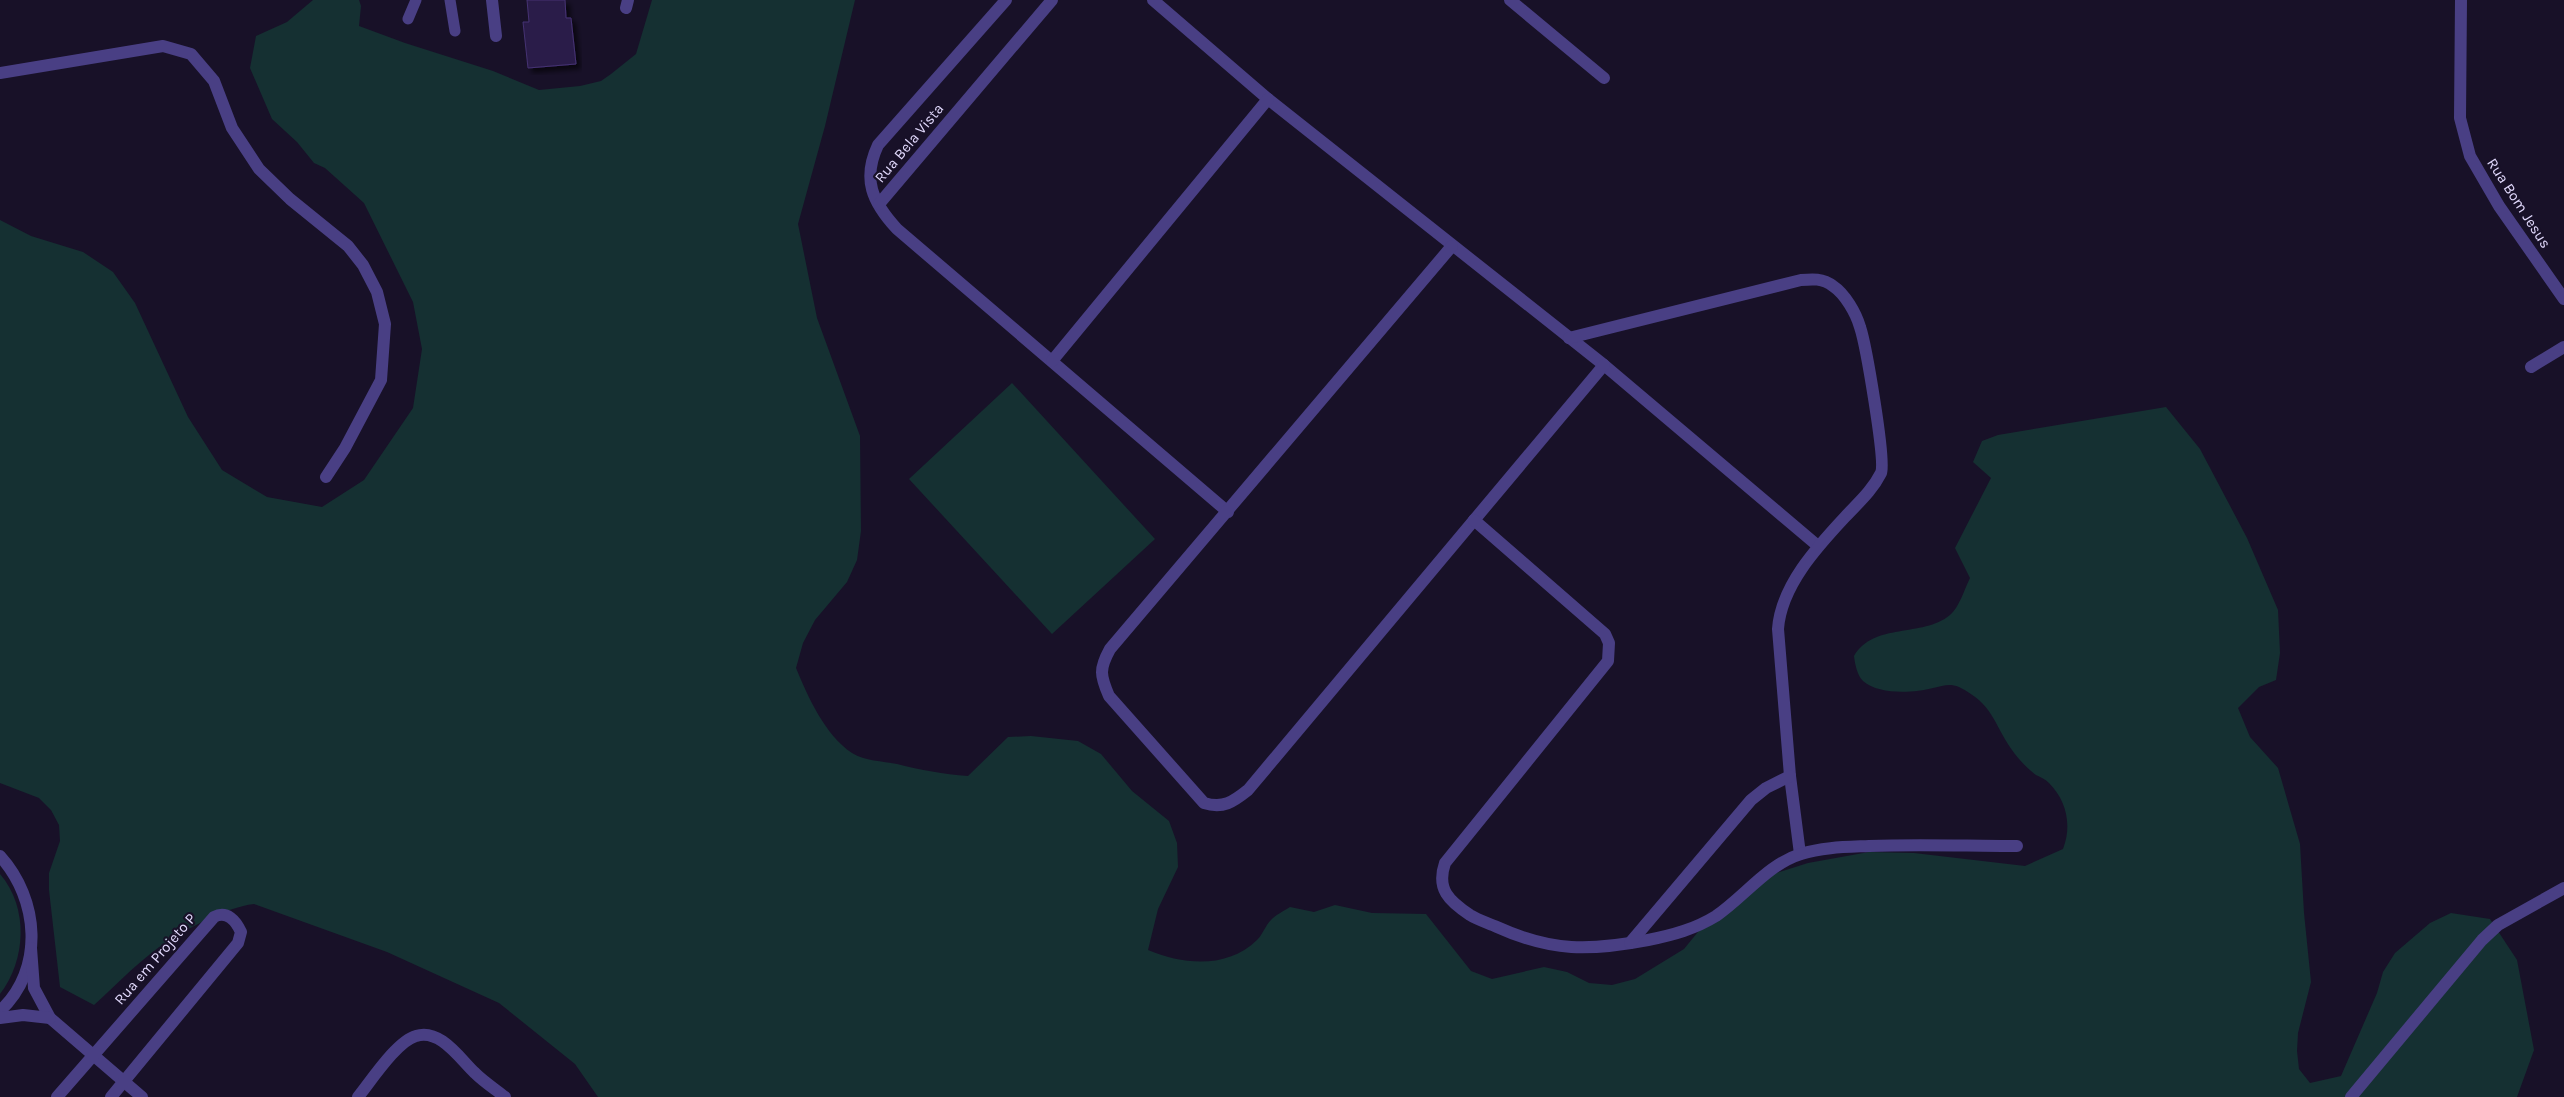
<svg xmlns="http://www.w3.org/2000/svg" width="2564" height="1097" font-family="Karla,sans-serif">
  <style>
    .green { fill: #153032 }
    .building { fill: #2b1e48; stroke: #453273; filter: url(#shadow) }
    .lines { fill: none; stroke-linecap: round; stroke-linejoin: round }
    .lane { stroke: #493f84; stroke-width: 11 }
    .street { stroke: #493f84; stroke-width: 12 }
    .labels { text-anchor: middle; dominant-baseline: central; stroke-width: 4.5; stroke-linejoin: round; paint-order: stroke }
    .street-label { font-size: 15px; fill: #e2dafd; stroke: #181128 }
  </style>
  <defs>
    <filter id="shadow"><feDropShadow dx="4.5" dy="4.5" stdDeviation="2.5" flood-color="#0009"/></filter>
  </defs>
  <rect width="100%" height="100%" fill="#181128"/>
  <g class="green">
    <path d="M313 0H359L361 6 359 26 405 43 493 71 539 90 580 86 601 81 611 74 636 54 652 0H855L825 126 798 224 817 318 860 436 861 531 857 560 847 582 815 620 803 643 796 668C808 697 825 735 852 753 865 761 882 761 897 764 921 770 943 774 968 776L1008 737 1031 736 1078 741 1101 754 1132 791 1169 821 1177 843 1178 867 1158 909 1148 950C1184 965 1227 969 1257 940 1263 934 1265 926 1271 920 1275 915 1284 911 1290 907L1314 912 1335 905 1372 913 1426 914 1471 971 1492 979 1544 967 1567 972 1589 983 1612 985 1635 979 1684 949 1702 927 1757 879 1808 863 1869 852 1914 853 2025 866 2063 849C2072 826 2067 801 2049 783 2045 779 2040 777 2036 775 2027 768 2018 759 2012 750 1992 721 1994 705 1959 687 1949 683 1943 686 1933 688 1913 693 1879 695 1863 681 1857 675 1855 664 1854 656 1874 622 1922 638 1950 615 1959 608 1965 588 1970 578L1955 548 1991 478 1973 462 1982 441 1998 435 2166 407 2200 449 2247 538 2278 610 2280 653 2276 680 2259 687 2238 708 2250 737 2278 768 2300 844 2304 913 2311 982 2298 1033 2297 1051 2299 1069 2310 1083 2341 1076 2377 993 2383 972 2395 953 2430 923 2451 913 2490 919 2517 960 2534 1050 2517 1097H598L575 1064 499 1003 387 952 254 904C225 907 178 933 154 951 133 967 114 987 94 1005L60 987 49 890V873L60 841 59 825 51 810 39 798 0 783V220L31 236 83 252 113 272 135 303 188 417 222 470 267 497 322 507 364 480 413 408 422 349 413 302 364 203 325 168 314 163 297 142 272 119 250 68 256 36 287 22Z"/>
    <polygon points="1012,383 1155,539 1052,634 909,479"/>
    <path d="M0 874C29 908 26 960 0 994Z"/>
  </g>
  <polygon class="building" points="527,0 565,0 566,18 571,18 576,64 528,68 523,22 529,22"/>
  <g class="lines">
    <g class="lane">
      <polyline points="450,0 455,31"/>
      <polyline points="408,19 416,0"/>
    </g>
    <g class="street">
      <polyline points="492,0 496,36"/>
      <path d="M1006 0 878 145C862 179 872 202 897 229L1228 512"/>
      <polyline points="1153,0 1268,99 1604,365 1818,546"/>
      <polyline points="1510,0 1604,78"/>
      <polyline points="2461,0 2460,118 2470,156 2499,206 2564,299"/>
      <polyline points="626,8 628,0"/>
      <polyline points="0,73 163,46 191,54 214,81 232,128 259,169 290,199 348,246 363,265 377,292 385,324 381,380 345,448 326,477"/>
      <polyline points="879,204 1052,0"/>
      <path d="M1452 246 1110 649C1099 669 1100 675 1109 696L1204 803C1223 809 1233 802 1248 790L1604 365"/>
      <path d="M1569 338 1801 280C1812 279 1823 278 1833 286 1845 294 1856 313 1860 327 1866 345 1886 461 1881 473 1872 491 1858 503 1845 517 1817 547 1781 586 1778 629L1790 776 1800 854"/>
      <polyline points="1052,361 1268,99"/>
      <polyline points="2531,367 2564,347"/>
      <path d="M1474 520 1605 634 1609 643 1608 661 1445 863C1436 889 1449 901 1470 915 1478 920 1488 923 1497 927 1552 952 1590 951 1648 940 1673 935 1695 929 1716 916 1744 897 1768 864 1801 854 1823 847 1847 847 1869 846 1918 844 1967 846 2017 846"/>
      <path d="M0 856C39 899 45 969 0 1011"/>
      <polyline points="1630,943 1751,800 1766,788 1790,776"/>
      <polyline points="31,948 34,988 50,1018 142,1097"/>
      <polyline points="0,1018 23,1015 50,1018"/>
      <path d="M57 1097 214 917C227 910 236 921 241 932L238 943 111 1097"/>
      <path d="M358 1097C371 1081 397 1041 416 1036 440 1028 460 1059 475 1073 484 1082 495 1089 505 1097"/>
      <polyline points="2351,1097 2482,940 2498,925 2564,888"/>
    </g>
  </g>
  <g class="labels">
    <g class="street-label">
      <text transform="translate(909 143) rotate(-50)">Rua Bela Vista</text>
      <text transform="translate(2519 203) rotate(57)">Rua Bom Jesus</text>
      <text transform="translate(155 959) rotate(-49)">Rua em Projeto P</text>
    </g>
  </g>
</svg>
